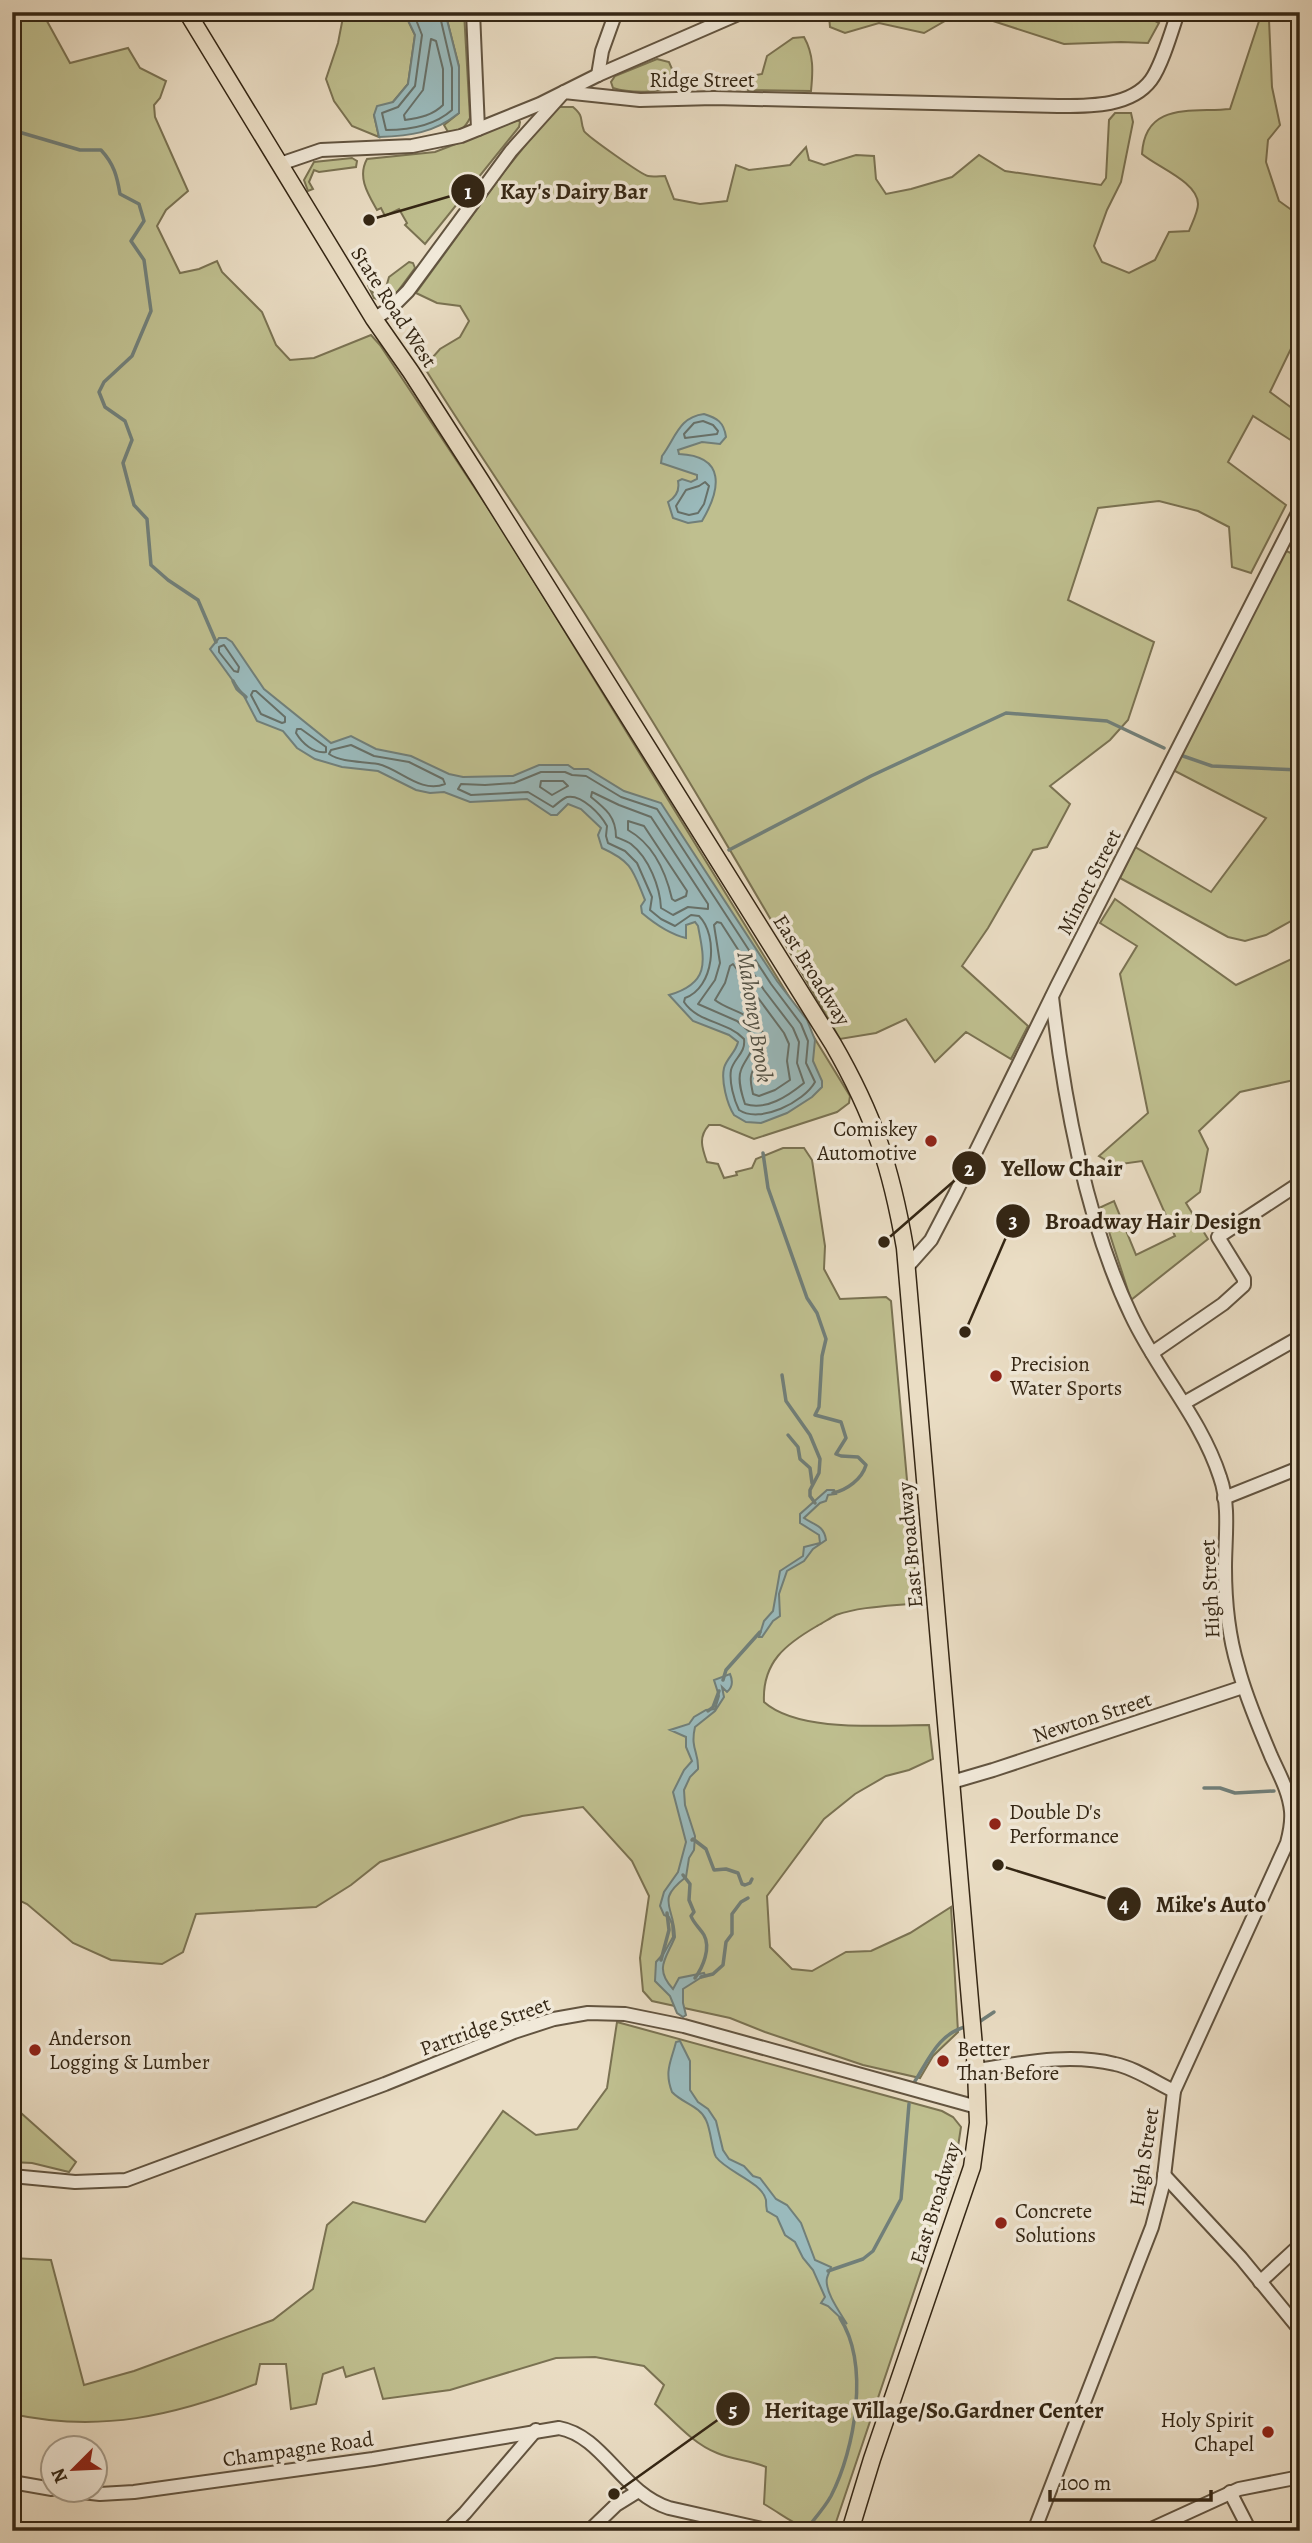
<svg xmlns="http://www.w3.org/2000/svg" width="1312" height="2543" font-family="Alegreya,serif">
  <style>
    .green { fill: #bfbf8f; stroke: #7a7252; stroke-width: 2 }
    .water { fill: #9ababc; stroke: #717f79; stroke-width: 2 }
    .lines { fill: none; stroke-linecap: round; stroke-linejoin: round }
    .shore { stroke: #677068; stroke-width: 2 }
    .stream { stroke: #717f79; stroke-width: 3.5 }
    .minor-casing { stroke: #625440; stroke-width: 16 }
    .major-casing { stroke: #342614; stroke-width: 19 }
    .minor { stroke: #f1e9d9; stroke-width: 12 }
    .major { stroke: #eaddc4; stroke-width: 16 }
    .poi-dot { fill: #8f2418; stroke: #f1e9d9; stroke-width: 2.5 }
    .labels { text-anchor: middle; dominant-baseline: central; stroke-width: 7; stroke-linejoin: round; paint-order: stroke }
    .street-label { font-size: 21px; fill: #342614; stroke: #f1e9d9 }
    .poi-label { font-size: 21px; fill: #342614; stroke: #f1e9d9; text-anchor: start }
    .water-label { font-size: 23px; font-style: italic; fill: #535246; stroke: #f1e9d9 }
    .leader { fill: none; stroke: #342614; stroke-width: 2.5 }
    .callout-dot { fill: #342614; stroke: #f1e9d9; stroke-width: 2.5 }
    .mark-label { font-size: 21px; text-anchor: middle; font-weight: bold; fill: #fff }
    .callout-label { font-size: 23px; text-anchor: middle; font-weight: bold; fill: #342614; stroke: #f1e9d9; stroke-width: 7; stroke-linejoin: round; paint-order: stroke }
  </style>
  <rect width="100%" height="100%" fill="#eaddc4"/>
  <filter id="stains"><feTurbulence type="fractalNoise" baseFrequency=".00286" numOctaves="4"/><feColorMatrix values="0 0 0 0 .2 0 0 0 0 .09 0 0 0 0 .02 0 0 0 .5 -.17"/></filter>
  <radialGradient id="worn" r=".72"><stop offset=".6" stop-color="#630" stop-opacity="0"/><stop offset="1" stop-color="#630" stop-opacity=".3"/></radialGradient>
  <g class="green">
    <path d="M42 12 70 63 128 48 140 68 166 81 160 98 154 105 155 117 188 191 166 210 157 226 180 273 199 269 217 261 222 272 262 312 276 345 290 360 314 358 371 335 380 345 502 529 850 1096 849 1103 837 1112 754 1139 720 1125H709C698 1137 702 1148 707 1162L718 1164 724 1178 737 1175 736 1172 752 1168 756 1159 783 1148H804L812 1160 825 1246 824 1269 840 1299 886 1297 891 1301 918 1603C892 1606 862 1606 836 1615 830 1618 823 1623 817 1626 786 1644 762 1662 764 1702 799 1733 883 1725 929 1725L933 1759 909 1770 886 1776 855 1794 824 1819 767 1896 770 1947 792 1969 812 1971 846 1952 871 1951 910 1933 951 1907 958 2032 933 2056 920 2078 863 2065 765 2032 730 2018 652 2001 643 1991 640 1958 649 1896 632 1861 583 1807 522 1816 380 1862 351 1885 316 1907 196 1914 183 1952 162 1964 111 1960 73 1943 27 1904 12 1897V18Z"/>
    <polygon points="344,12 404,12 415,35 408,84 393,102 374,115 379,137 352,126 334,101 326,79 338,43"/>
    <path d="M445 12H464L470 118C464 130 460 131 448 132L444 125 459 113V67Z"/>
    <polygon points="841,12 858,16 870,12 1139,12 1159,23 1148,43 1121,42 1064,44 990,20 945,21 924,33 879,23 845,33 830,27 829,16"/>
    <path d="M1262 12H1272L1269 20 1272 87 1280 125 1268 140 1266 162 1279 201 1300 216V330L1270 392 1300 414V446L1253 416 1228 462 1286 505 1251 573 1232 567 1229 527 1198 511 1159 501 1098 508 1068 600 1154 642 1128 720 1110 740 1050 786 1070 804 1047 847 1033 850 988 928 962 966 1028 1026 1011 1059 966 1032 935 1062 906 1019 876 1033 840 1039C757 895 673 751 584 612 531 530 476 450 424 367L440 349 460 337 469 321 460 306 437 303 416 293 504 172 548 117 559 107H573C585 117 579 119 584 131 587 136 642 175 648 176 653 177 660 176 665 176L674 199 700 204 727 201 736 165 749 170 790 165 806 147 809 160 824 165 856 155 874 156 876 179 886 194 911 189 952 177 979 155 1005 171 1101 185 1106 178 1109 120 1115 113H1131L1133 122 1121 182 1107 210 1094 246 1102 262 1129 273 1155 260 1169 232 1189 231C1192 223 1198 212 1198 204 1198 182 1157 167 1142 154 1145 101 1193 113 1230 109Z"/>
    <path d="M804 37C814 55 813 71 811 91L748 90 743 83 751 76 762 74 767 56 793 38Z"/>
    <path d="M657 59 669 62 675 76V85C661 94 629 93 613 88L611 82 615 76Z"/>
    <path d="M518 120 520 122 519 127 425 244 405 225 407 223 399 209 385 216 381 208 377 210C368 194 357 177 367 159L435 152Z"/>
    <polygon points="352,158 357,161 356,167 319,172 314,170 309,182 313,189 308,191 304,180 314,162"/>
    <polygon points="409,262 413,263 415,268 392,299 383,302 374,298 368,285 375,295 385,291 389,277"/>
    <polygon points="1284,550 1300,557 1300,916 1266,935 1245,941 1228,937 1120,878 1135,847 1211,892 1266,818 1173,770"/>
    <polygon points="1115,899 1236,985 1300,955 1300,1074 1294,1080 1240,1092 1199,1131 1208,1149 1200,1192 1186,1203 1208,1239 1131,1300 1101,1207 1114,1201 1136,1255 1175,1236 1142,1161 1114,1165 1099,1156 1148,1113 1120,974 1137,946 1100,923"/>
    <path d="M617 2022 942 2111 953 2117 961 2127 954 2173 833 2531C799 2531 793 2521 764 2504L766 2467C750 2460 733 2460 717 2453 693 2444 674 2421 655 2404L664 2385 644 2366 595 2357 556 2358 450 2390 383 2399 374 2368 346 2377 343 2367 323 2374 316 2404 291 2409 286 2364H260L256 2384C174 2416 100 2433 12 2414V2258L51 2260 84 2385 134 2371 273 2320 313 2289 327 2225 353 2202 425 2222 503 2111 536 2135 577 2129 607 2088Z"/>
    <polygon points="12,2105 76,2162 69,2172 32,2163 12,2162"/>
  </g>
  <g class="water">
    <path d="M404 12H445L459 67V113C434 133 410 136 379 137L374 115 377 106 393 102 408 84 415 35Z"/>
    <path d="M704 414C717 418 724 422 726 437L720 444 702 442 678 450 679 454C726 456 721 489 702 521L688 523 673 518 668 502C676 497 680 491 678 481L682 479 691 482 697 479V475L661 463 662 456C676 437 679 417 704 414Z"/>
    <path d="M219 638H226L232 642 264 689 331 743 351 736 376 749 411 756 449 774 463 777 513 776 539 765H568L574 769H588L624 791 661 803 777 981 807 1020 815 1040 813 1061 822 1081V1087L812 1097 787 1113 761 1123 746 1122 734 1115C727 1104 721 1081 724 1068 726 1059 736 1052 738 1042L729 1035 693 1021 669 995C710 983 705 962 698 926L695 922 686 925V938C669 934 655 924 642 913L641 906 645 900C633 871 633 862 602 848L598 835 601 828 581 809 568 804 557 815H551L527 799 470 802 444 792 430 793 416 790 378 771 342 767 315 759 297 748 283 731 257 721 244 696 210 649Z"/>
    <path d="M827 1490H834L836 1494 828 1495 826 1501 820 1503 804 1518C814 1525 824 1525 826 1540L813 1549 804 1561 787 1571 779 1594 780 1616 773 1621 762 1637H759L764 1621 773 1611 780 1571 803 1556 804 1547 820 1543 819 1535 800 1523V1514Z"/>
    <path d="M730 1674C733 1681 733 1687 727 1692L722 1687 724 1697 715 1711 695 1727C690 1749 699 1752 698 1769L690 1777 684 1790 685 1805 695 1836 694 1850 689 1858 686 1877C655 1901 674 1904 675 1937 666 1959 654 1968 673 1989L679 1978 704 1973 705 1975 683 1989V2003L686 2015 683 2017 677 2013 670 1996 655 1981 656 1962 664 1953 673 1937 672 1924 669 1917 664 1915 660 1906 664 1892 678 1872 686 1842 673 1792 684 1770 692 1761 686 1747V1737L670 1730 689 1724 694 1717 706 1710 715 1709 719 1696 714 1680Z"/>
    <path d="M680 2041 690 2061V2090L698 2102 708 2109 716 2121 723 2150 729 2159 744 2166 753 2176 760 2178 776 2199 787 2205 801 2223 815 2260 831 2267C830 2271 828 2274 827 2278 824 2291 841 2314 847 2324L828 2306 821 2303 825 2297 813 2270 803 2258 795 2242 785 2235 777 2217 767 2211C766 2207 766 2204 766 2200 762 2182 727 2172 716 2157 712 2151 711 2130 706 2120 700 2106 682 2103 672 2092 664 2071 671 2062 676 2042Z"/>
  </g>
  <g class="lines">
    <g class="shore">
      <path d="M413 12 422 35 415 86 398 107 382 113 386 130C410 130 434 126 452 110V68L439 12"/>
      <path d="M431 39 436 41 443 69V105C433 115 420 118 405 120L404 115 423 90Z"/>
      <polygon points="703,421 713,425 718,431 717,434 685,438 684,434 694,423"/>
      <polygon points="705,482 709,486 704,504 698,513 689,515 678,512 676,506 686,490 699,486"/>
      <polygon points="224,645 239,667 238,672 234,671 219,652 219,647"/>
      <polygon points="253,691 256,691 285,717 285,722 282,723 261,714 251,695"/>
      <path d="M297 729H301L326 747V752C314 754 302 743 296 733Z"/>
      <path d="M351 745 374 756 409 762 443 779 445 784C421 794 400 769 378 764 361 761 343 763 329 754L331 750Z"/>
      <path d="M541 772H565L572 775 586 776 621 797 657 809 771 984 801 1024 808 1041 806 1063 815 1082C804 1102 760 1124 739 1110 734 1100 729 1082 731 1070 734 1058 746 1053 744 1039 727 1021 698 1023 684 1002L685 998C714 988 719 936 699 916L691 915 675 926 661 919 650 910 652 897 637 863 625 851 608 843 606 836 607 826C601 815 582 794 567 797 562 799 557 804 553 807L528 792 471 795 458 789 461 784 485 785 514 783Z"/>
      <polygon points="541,781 563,781 568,786 552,795 540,787"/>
      <path d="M592 792 619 805 651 817 708 904V909L688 907 673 915 661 908C660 887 649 858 631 844 627 841 621 839 616 837 616 817 606 809 591 797Z"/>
      <path d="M628 821 644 826 687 891 686 896 675 901 672 899C666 873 653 844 628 830Z"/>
      <path d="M717 922 721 923 764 990 793 1028 799 1042 797 1063 804 1083C788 1096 766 1111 745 1104 742 1095 737 1080 741 1070 746 1056 758 1050 751 1033L737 1021 698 1004 715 980 720 963 714 925Z"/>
      <path d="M733 964 784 1033 789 1044 787 1061 790 1080 775 1090 759 1096 753 1094C752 1088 750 1082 751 1077 753 1059 779 1044 754 1021 742 1011 726 1009 715 1000L725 983 730 966Z"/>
    </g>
    <g class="stream">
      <path d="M12 130 80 150H101C114 164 117 176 120 194L139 204 144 221 131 241 144 260 151 311 132 356 104 382 99 392 105 407 125 421 132 440 123 463 134 505 147 519 151 565 168 580 198 600 216 642"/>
      <polyline points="233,681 237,689 246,697"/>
      <polyline points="1183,756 1212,766 1300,770"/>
      <polyline points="729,850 871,776 1006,713 1107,721 1164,748"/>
      <path d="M763 1153 768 1188 807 1298 817 1313 826 1339 822 1356 819 1407 815 1415 841 1422 846 1438 836 1454 841 1456 858 1457 866 1465C862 1479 847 1490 833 1493"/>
      <polyline points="782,1375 786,1401 810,1435 820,1459 819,1473 810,1490 810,1496 815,1503"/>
      <polyline points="788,1435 798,1447 800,1459 810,1468 812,1483"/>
      <polyline points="723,1680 726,1670 760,1632"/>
      <polyline points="708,1711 713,1707 719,1691"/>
      <polyline points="1293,1786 1300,1783"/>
      <polyline points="1204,1788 1220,1788 1235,1793 1274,1791"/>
      <polyline points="692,1840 693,1839 706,1849 714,1870 726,1869 738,1873 742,1884 745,1885 750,1883 752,1879"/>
      <path d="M683 1875 690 1884 689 1900 694 1912 691 1916C694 1924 700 1928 704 1935 711 1948 703 1967 695 1978"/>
      <polyline points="661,1960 669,1930 667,1913"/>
      <polyline points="701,1977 713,1974 723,1965 726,1942 732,1934 732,1914 741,1902 748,1898"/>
      <polyline points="976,2024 994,2012"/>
      <path d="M915 2081C930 2057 939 2033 968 2026"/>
      <polyline points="828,2271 863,2259 873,2251 901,2199 909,2104"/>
      <path d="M808 2527C816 2517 825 2507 831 2496 855 2449 870 2365 840 2318"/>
    </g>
    <g class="minor-casing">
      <g id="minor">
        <polyline points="473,12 478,129"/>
        <polyline points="598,75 602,51 616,12"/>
        <polyline points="280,164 321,150 412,146 461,136 540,104 598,75 743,12"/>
        <path d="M374 319 392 307 408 291 511 151 564 92 640 100 714 98 1058 106C1089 106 1131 107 1151 80 1162 65 1172 30 1178 12"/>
        <polyline points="907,1267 931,1240 955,1194 1057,986 1300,509"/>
        <polyline points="1152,1353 1223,1304 1244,1285 1244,1279 1218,1237 1300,1183"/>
        <polyline points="1184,1403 1300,1337"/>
        <polyline points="1224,1498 1294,1470 1300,1482"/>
        <polyline points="952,1782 993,1770 1243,1687"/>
        <path d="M976 2070C1023 2063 1068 2053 1115 2064 1135 2068 1155 2082 1174 2091"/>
        <polyline points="1164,2175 1241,2258 1300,2330"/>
        <polyline points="12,2176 75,2182 126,2180 385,2084 514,2032 554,2019 588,2013 625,2014 684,2026 977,2107"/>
        <polyline points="1260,2282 1300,2245"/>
        <polyline points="12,2482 52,2489"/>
        <path d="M64 2490 100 2494 134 2492 373 2459 559 2428C603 2436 622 2493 669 2508L771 2531"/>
        <polyline points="1230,2492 1250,2531"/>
        <polyline points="447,2531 465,2513 536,2430"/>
        <polyline points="589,2531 616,2505 637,2492"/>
        <path d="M1034 2531 1152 2227 1163 2185 1174 2091 1287 1843C1290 1832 1292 1822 1291 1811 1289 1791 1279 1774 1271 1756 1259 1727 1246 1698 1238 1667 1228 1634 1225 1602 1225 1567 1225 1539 1230 1505 1220 1477 1201 1418 1157 1371 1131 1315 1086 1221 1064 1100 1052 997"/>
        <polyline points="1147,2531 1239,2489 1300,2477"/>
      </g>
    </g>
    <g class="major-casing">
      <path id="major" d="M187 12 374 319 411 372 481 481 833 1044C874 1115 891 1167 905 1248L976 2070 978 2123 972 2167 872 2459 850 2531"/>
    </g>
    <use href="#minor" class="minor"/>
    <use href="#major" class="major"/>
  </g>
  <g class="poi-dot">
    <circle cx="931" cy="1141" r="7"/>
    <circle cx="996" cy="1376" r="7"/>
    <circle cx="995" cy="1824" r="7"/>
    <circle cx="35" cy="2050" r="7"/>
    <circle cx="943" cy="2061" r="7"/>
    <circle cx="1001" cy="2223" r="7"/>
    <circle cx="1268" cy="2432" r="7"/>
  </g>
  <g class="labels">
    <g class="street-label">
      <text x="702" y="80">Ridge Street</text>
      <text transform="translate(394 307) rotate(57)">State Road West</text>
      <text transform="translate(1089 882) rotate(-63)">Minott Street</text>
      <text transform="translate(812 970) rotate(58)">East Broadway</text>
      <text transform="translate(910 1545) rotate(-95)">East Broadway</text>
      <text transform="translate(1210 1589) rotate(-93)">High Street</text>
      <text transform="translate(1092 1717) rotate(-18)">Newton Street</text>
      <text transform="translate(485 2026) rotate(-20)">Partridge Street</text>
      <text transform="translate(1144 2157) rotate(-81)">High Street</text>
      <text transform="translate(935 2203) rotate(-73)">East Broadway</text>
      <text transform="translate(298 2449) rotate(-8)">Champagne Road</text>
    </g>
    <g class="poi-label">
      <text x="917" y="1129" text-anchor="end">Comiskey<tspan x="917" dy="24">Automotive</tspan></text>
      <text x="1010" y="1364">Precision<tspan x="1010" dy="24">Water Sports</tspan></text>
      <text x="1009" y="1812">Double D's<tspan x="1009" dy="24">Performance</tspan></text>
      <text x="49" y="2038">Anderson<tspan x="49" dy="24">Logging &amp; Lumber</tspan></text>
      <text x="957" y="2049">Better<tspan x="957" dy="24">Than Before</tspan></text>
      <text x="1015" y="2211">Concrete<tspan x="1015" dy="24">Solutions</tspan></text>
      <text x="1254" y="2420" text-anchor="end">Holy Spirit<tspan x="1254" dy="24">Chapel</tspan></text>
    </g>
    <g class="water-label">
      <text transform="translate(755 1017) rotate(81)">Mahoney Brook</text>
    </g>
  </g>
  <path class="leader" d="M369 220L468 191M884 1242L969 1168M965 1332L1013 1221M998 1865L1124 1904M614 2494L733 2409"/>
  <g class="callout-dot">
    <circle cx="369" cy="220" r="7"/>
    <circle cx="884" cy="1242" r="7"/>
    <circle cx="965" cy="1332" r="7"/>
    <circle cx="998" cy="1865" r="7"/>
    <circle cx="614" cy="2494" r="7"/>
    <circle cx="468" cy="191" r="18"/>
    <circle cx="969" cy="1168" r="18"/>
    <circle cx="1013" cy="1221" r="18"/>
    <circle cx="1124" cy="1904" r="18"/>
    <circle cx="733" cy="2409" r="18"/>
  </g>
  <g class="mark-label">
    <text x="468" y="199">1</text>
    <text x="969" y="1176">2</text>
    <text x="1013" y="1228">3</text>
    <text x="1124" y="1912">4</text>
    <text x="733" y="2417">5</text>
  </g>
  <g class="callout-label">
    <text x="574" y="199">Kay's Dairy Bar</text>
    <text x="1062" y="1176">Yellow Chair</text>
    <text x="1153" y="1229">Broadway Hair Design</text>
    <text x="1211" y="1912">Mike's Auto</text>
    <text x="934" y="2418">Heritage Village/So.Gardner Center</text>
  </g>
  <rect width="1312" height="2543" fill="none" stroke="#eaddc4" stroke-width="42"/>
  <rect x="14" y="14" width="1284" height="2515" fill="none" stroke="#342614" stroke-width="3.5"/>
  <rect x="21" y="21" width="1270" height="2501" fill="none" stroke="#342614" stroke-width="2"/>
  <g transform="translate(74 2469) rotate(246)"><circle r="33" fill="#f1e9d9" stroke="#a59b8a" stroke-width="2"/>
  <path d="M0-5L12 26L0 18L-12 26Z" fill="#8f2418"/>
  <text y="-10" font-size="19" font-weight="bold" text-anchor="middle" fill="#342614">N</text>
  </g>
  <path d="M1050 2490v10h161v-10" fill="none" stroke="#342614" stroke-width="3.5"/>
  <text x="1060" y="2490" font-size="21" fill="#342614" stroke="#f1e9d9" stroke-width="5" paint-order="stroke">100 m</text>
  <rect width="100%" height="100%" filter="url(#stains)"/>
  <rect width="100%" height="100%" fill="url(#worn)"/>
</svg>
